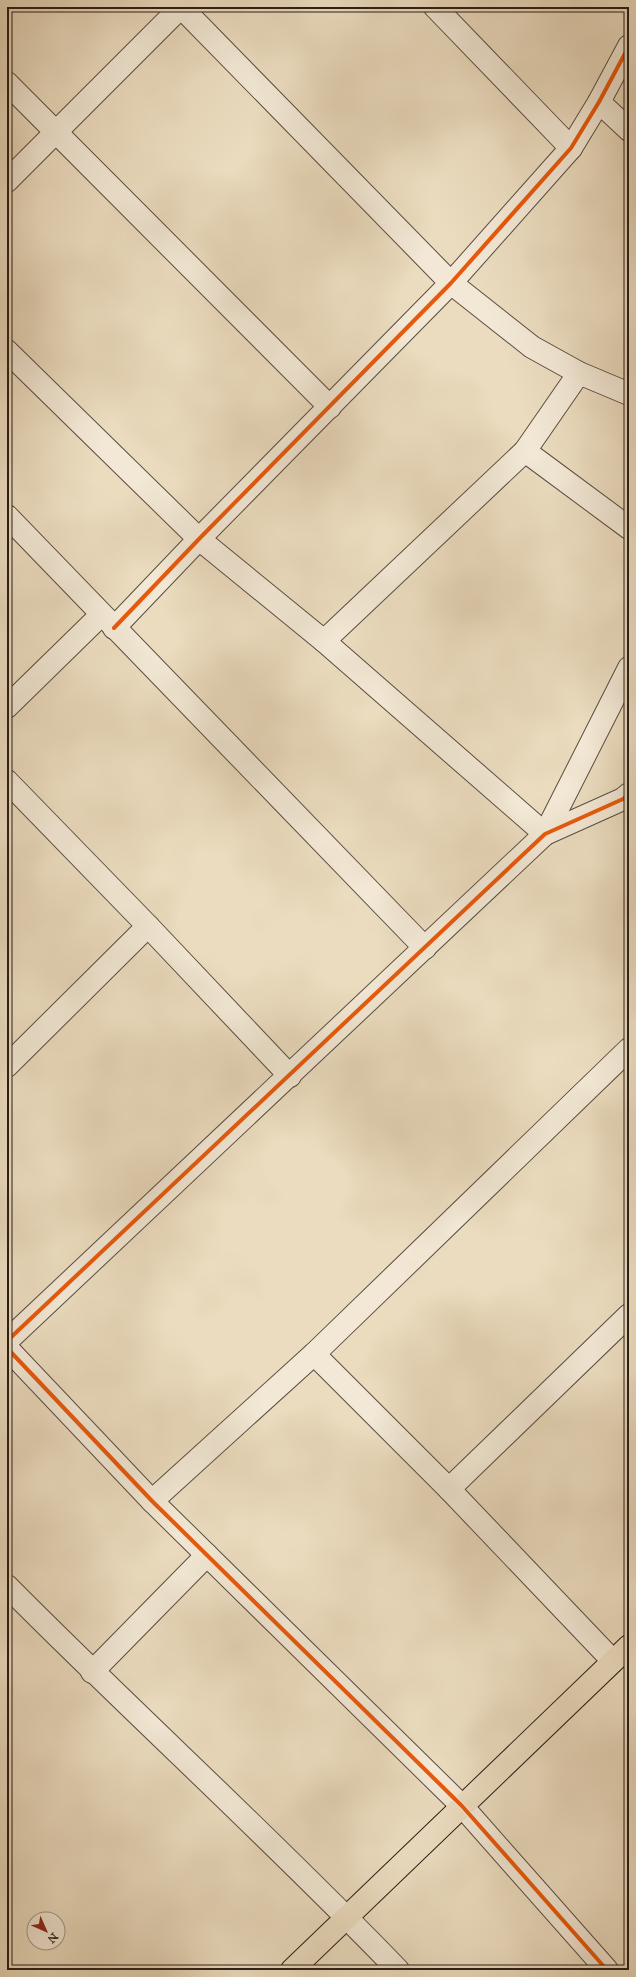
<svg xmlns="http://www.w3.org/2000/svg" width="636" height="1977" font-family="'IM FELL Great Primer',serif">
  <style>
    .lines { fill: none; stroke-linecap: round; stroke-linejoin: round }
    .minor-casing { stroke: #5a4d41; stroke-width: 24 }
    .highway-casing { stroke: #291d17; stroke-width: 24 }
    .minor { stroke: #f2e8d5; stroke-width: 22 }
    .highway { stroke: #ebdcbf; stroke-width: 22 }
    .cycleway-casing { stroke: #f2e8d5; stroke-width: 6 }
    .cycleway { stroke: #e8590c; stroke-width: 4 }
  </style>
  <rect width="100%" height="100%" fill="#ebdcbf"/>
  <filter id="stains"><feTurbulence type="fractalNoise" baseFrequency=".005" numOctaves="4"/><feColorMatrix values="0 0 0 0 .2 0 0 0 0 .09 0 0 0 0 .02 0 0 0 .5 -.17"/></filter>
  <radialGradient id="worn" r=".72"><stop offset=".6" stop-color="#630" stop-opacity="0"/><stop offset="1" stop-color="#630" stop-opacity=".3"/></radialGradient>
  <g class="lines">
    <g class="minor-casing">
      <g id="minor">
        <polyline points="181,7 451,283 532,347 579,373 629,394"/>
        <polyline points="435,7 571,148"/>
        <polyline points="7,83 330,407"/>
        <polyline points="599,102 629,130"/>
        <polyline points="7,181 181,7"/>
        <polyline points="7,351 199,539 324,641 545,834"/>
        <polyline points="525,451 629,528"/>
        <polyline points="7,516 425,948"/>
        <polyline points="114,628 199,539 451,283 571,148 599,102 629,46"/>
        <polyline points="324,641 525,451 579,373"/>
        <polyline points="7,707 101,615"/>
        <polyline points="7,781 148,926 290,1076"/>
        <polyline points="545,834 629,668"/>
        <polyline points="7,1066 148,926"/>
        <polyline points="7,1341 545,834 623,799 629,794"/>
        <polyline points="7,1348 152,1501 462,1806 607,1970"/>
        <polyline points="314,1354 449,1489 613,1661"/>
        <polyline points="449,1489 629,1315"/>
        <polyline points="152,1501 314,1354 629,1049"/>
        <path d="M7 1586C136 1716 271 1838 398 1970"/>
        <polyline points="92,1672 207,1555"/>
      </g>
    </g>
    <g class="highway-casing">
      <polyline id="highway" points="292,1970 629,1646"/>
    </g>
    <use href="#minor" class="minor"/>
    <use href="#highway" class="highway"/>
    <g class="cycleway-casing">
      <g id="cycleway">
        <polyline points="114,628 199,539 451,283 571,148 599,102 629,46"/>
        <polyline points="7,1341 545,834 623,799 629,794"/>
        <polyline points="7,1348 152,1501 462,1806 607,1970"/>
      </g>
    </g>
    <use href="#cycleway" class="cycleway"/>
  </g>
  <rect width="636" height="1977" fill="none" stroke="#ebdcbf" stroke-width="24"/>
  <rect x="8" y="8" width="620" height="1961" fill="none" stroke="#291d17" stroke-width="2"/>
  <rect x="12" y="12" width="612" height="1953" fill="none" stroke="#291d17"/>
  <g transform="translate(46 1931) rotate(135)"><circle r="19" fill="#f2e8d5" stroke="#a29789"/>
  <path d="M0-3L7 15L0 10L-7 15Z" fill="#8f2418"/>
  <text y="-6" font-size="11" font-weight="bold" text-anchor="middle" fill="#291d17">N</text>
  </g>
  <rect width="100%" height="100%" filter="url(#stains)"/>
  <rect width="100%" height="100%" fill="url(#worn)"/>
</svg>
